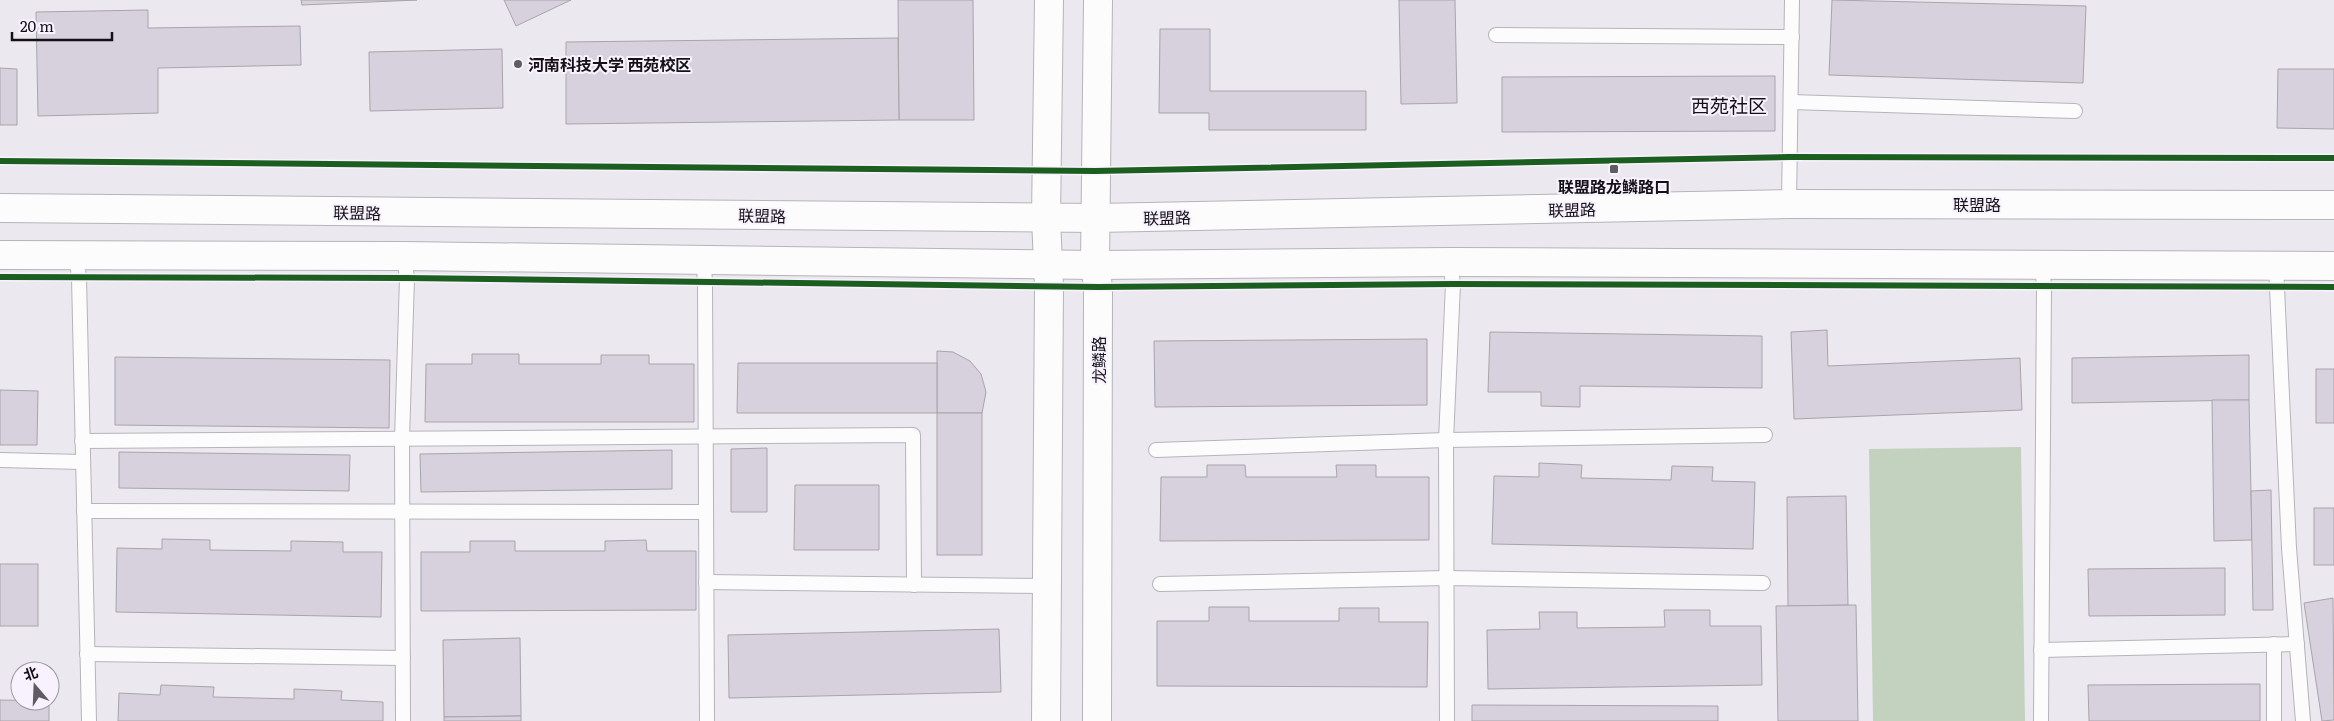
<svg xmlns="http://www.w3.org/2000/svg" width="2334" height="721" font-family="Literata,'Noto Sans SC',serif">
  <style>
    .green { fill: #c2d2be }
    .building { fill: #d7d0dd; stroke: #a8a4ab }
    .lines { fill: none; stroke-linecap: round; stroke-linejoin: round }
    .service-casing { stroke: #b6b3b9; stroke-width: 16 }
    .secondary-casing { stroke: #b6b3b9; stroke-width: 30 }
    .service { stroke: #fcfcfd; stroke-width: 14 }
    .secondary { stroke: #fcfcfd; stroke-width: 28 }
    .cycleway-casing { stroke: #f8f2fe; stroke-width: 9 }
    .cycleway { stroke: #1b5e20; stroke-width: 6 }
    .poi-dot { fill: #5f5c62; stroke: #f8f2fe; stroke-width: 2 }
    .labels { text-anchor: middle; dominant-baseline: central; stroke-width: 4; stroke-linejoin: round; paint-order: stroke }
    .poi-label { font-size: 16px; font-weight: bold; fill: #131116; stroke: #f8f2fe; text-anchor: start }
    .street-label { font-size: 16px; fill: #131116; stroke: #f8f2fe }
    .quarter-label { font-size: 19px; fill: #131116; stroke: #f8f2fe }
  </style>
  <rect width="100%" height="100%" fill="#ece8f0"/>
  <polygon class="green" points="2021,447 2025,721 1873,721 1869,449"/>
  <g class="building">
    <polygon points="301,0 417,0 302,5"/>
    <polygon points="504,0 571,0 516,26"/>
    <polygon points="898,0 973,0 974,120 899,120"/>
    <polygon points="1399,0 1455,0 1457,103 1401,104"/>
    <polygon points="1832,0 2086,6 2083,83 1829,75"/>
    <polygon points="148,10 148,28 300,26 301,65 158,68 158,113 38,116 36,12"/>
    <polygon points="1160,29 1210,29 1210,91 1366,91 1366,130 1209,130 1209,113 1159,113"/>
    <polygon points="898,38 899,120 566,124 566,42"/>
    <polygon points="502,49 503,108 370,111 369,52"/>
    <polygon points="0,68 17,69 17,125 0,125"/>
    <polygon points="2278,69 2334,69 2334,129 2277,128"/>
    <polygon points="1775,76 1775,131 1502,132 1502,77"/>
    <polygon points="1827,330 1828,366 2020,358 2022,410 1794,419 1791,332"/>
    <polygon points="1490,332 1762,336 1762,388 1580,386 1580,407 1541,406 1541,392 1488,392"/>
    <polygon points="1427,339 1427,405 1155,407 1154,341"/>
    <polygon points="937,351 953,352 970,361 981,374 986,392 982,413 937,413"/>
    <polygon points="472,354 519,354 519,364 601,364 601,355 649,355 649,364 694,364 694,422 425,422 426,364 472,364"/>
    <polygon points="2249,355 2249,400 2072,403 2072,358"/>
    <polygon points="115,357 390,360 389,428 115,425"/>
    <polygon points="738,363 937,363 937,413 737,413"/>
    <rect x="2316" y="369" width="18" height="54"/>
    <polygon points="0,390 38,391 37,445 0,445"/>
    <polygon points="2212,400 2249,400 2252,540 2214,541"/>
    <rect x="937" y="413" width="45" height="142"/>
    <polygon points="767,448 767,512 731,512 731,449"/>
    <polygon points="672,450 672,489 421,492 420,454"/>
    <polygon points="119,452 350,455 349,491 119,488"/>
    <polygon points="1539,463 1582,465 1581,478 1671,480 1672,466 1713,467 1712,481 1755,482 1753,549 1492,544 1494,476 1539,477"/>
    <polygon points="1207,465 1245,465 1246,477 1337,477 1336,465 1376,465 1376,477 1429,477 1429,540 1160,541 1161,477 1207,477"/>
    <polygon points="795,485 879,485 879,550 794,550"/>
    <polygon points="2271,490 2273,610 2253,610 2251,491"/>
    <polygon points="1846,496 1848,605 1788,606 1787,497"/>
    <rect x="2314" y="508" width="20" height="57"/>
    <polygon points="162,539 210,540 210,550 291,551 291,541 343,542 343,552 382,552 381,617 116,612 117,548 162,549"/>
    <polygon points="646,540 647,551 696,551 696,610 421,611 421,552 470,552 470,541 515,541 515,551 605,551 605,541"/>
    <rect x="0" y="564" width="38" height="62"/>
    <polygon points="2225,568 2225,615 2089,616 2088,569"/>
    <polygon points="2333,598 2334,720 2322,721 2304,603"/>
    <polygon points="1856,605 1858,721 1778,721 1776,606"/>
    <polygon points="1209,607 1249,607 1249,621 1339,621 1339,608 1379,608 1379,622 1428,622 1427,687 1157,686 1157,621 1209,621"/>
    <polygon points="1664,610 1710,610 1710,626 1761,626 1762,685 1488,689 1487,630 1540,629 1539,612 1577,612 1577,628 1665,627"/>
    <polygon points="999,629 1001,692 729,698 728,635"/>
    <polygon points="520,638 521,716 444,717 443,640"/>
    <polygon points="2260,684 2260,721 2089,721 2088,685"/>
    <polygon points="161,685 214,687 213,697 294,699 294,689 342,691 341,700 383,702 383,721 118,721 119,693 160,695"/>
    <polygon points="0,700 49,701 49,721 0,721"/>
    <polygon points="1472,705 1718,706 1718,721 1472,721"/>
    <polygon points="521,716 521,721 444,721 444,717"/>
  </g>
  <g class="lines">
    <g class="service-casing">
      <g id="service">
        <polyline points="1496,35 1792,37"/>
        <polyline points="1791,102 2075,111"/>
        <polyline points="1789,204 1792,0"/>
        <polyline points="76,256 79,277 89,721"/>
        <polyline points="703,259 705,281 707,721"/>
        <polyline points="2276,266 2289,548 2303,721"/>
        <polyline points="82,441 913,435 914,585"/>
        <polyline points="1156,450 1446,440 1765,435"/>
        <polyline points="0,460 82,462"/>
        <polyline points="84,511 705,512"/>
        <polyline points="706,582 1046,586"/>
        <polyline points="1160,584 1447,578 1763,583"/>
        <polyline points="2274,644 2274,721"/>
        <polyline points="2041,650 2297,644"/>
        <polyline points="87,654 403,658"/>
        <polyline points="403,721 402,439 407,278 404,256"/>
        <polyline points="1447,721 1446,440 1453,284 1450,262"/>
        <polyline points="2041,721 2044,286 2042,265"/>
      </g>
    </g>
    <g class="secondary-casing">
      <g id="secondary">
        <polyline points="0,208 1096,218 1789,204 2334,205"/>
        <polyline points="0,255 404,256 1095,265 1450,262 2334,266"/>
        <polyline points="1046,721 1049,287 1046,218 1049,0"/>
        <polyline points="1097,721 1098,287 1095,265 1098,0"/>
      </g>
    </g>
    <use href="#service" class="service"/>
    <use href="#secondary" class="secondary"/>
    <g class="cycleway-casing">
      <g id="cycleway">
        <polyline points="0,161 1095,171 1789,157 2334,158"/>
        <polyline points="0,277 407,278 1098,287 1453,284 2334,287"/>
      </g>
    </g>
    <use href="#cycleway" class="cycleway"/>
  </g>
  <g class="poi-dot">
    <circle cx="518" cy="64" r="5"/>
    <rect x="1609" y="164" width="10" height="10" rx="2.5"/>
  </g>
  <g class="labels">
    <g class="poi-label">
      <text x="528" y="64">河南科技大学 西苑校区</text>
      <text x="1614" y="186" text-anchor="middle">联盟路龙鳞路口</text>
    </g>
    <g class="street-label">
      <text x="1977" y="204">联盟路</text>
      <text transform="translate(1572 209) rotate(-1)">联盟路</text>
      <text transform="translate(357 212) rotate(1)">联盟路</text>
      <text transform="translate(762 215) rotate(1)">联盟路</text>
      <text transform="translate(1167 217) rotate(-1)">联盟路</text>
      <text transform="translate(1098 360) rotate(-90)">龙鳞路</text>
    </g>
    <g class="quarter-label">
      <text x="1729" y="105">西苑社区</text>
    </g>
  </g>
  <g transform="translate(35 686) rotate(341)"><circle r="24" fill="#f8f2fe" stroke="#9c98a1"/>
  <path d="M0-4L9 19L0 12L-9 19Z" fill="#5f5c62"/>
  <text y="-8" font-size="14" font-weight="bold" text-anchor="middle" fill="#131116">北</text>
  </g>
  <path d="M12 32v8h100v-8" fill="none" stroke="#131116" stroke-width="2.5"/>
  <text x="20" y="32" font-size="15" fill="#131116" stroke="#f8f2fe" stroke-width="4" paint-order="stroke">20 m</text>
</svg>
